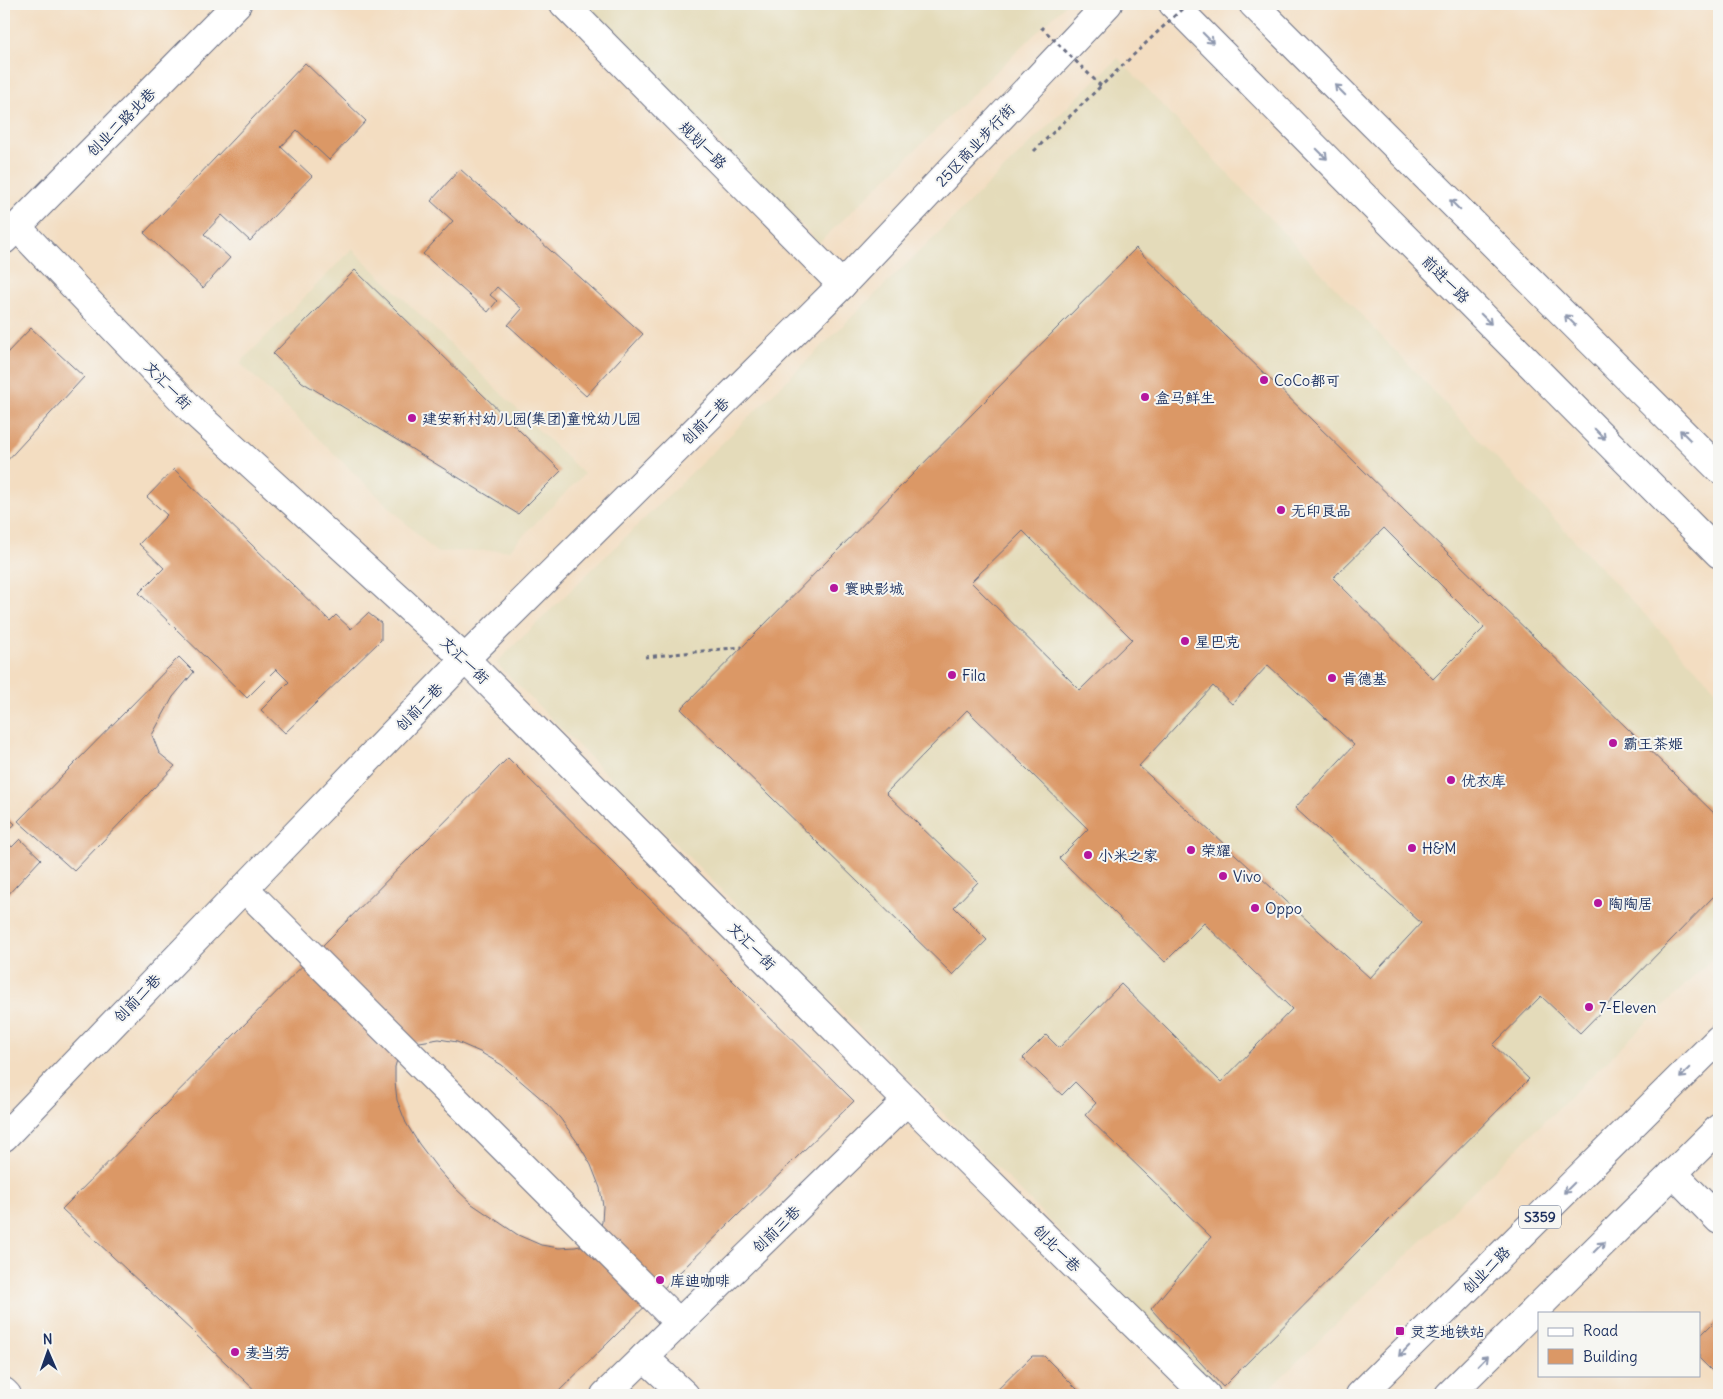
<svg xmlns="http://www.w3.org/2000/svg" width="1723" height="1399" font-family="Delius,'LXGW WenKai TC',sans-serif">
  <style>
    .built { fill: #e4dbba }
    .building { fill: #db9866; fill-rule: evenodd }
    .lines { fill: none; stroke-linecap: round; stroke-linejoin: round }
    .minor-casing { stroke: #676c81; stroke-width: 30 }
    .major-casing { stroke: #676c81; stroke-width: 30 }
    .path { stroke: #676c81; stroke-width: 3; stroke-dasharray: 4 4; stroke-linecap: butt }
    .minor { stroke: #fff; stroke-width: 28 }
    .major { stroke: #fff; stroke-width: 28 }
    .path-bridge { stroke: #676c81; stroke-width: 3; stroke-dasharray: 4 4; stroke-linecap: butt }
    .oneway { stroke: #8d97ae }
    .poi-dot { fill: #b5179e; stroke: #f6f6f2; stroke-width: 2 }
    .labels { text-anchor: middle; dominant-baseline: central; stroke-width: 4; stroke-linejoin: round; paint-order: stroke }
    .shield { fill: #f6f6f2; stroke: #5d6b8a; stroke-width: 1 }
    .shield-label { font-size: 14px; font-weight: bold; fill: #1b2f5e }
    .street-label { font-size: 15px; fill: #1b2f5e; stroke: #f6f6f2 }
    .poi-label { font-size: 15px; fill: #1b2f5e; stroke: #f6f6f2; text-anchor: start }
  </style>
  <rect width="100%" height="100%" fill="#f6f6f2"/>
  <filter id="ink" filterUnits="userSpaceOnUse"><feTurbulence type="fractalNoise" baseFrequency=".02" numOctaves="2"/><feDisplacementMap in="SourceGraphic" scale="10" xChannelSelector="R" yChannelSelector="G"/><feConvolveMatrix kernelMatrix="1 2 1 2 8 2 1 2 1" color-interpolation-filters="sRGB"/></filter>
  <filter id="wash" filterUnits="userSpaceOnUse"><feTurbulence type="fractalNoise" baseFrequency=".0096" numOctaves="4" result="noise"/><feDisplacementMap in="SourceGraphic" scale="20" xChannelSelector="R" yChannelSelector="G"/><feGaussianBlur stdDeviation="1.12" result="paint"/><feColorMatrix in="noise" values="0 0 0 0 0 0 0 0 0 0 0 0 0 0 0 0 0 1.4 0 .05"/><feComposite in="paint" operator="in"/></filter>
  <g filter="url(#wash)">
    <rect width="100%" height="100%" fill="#f3ddc1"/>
    <g class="built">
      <polygon points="585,4 1066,4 819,243"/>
      <polygon points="1118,58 1719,693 1719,952 1263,1395 1223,1395 496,663"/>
      <polygon points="352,249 584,474 509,550 436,552 240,363"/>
    </g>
    <g id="blocks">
      <g class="building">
        <polygon points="305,63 366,121 329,160 297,130 281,147 312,176 250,241 222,215 204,234 230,258 203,288 144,233"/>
        <polygon points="460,169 643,334 586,396 508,325 522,309 497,287 490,295 497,301 488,312 423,254 453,221 431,201"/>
        <path d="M1136 248 1719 818V875L1716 894 1580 1033 1541 996 1493 1045 1529 1079 1223 1387 1151 1309 1211 1237 1085 1115 1096 1103 1075 1082 1062 1095 1023 1058 1046 1035 1059 1048 1121 984 1221 1082 1292 1009 1204 923 1165 962 1059 858 1088 829 967 710 886 793 978 882 954 907 987 940 953 975 681 709ZM1384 528 1484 628 1433 679 1333 578ZM1023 531 1132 639 1080 690 971 582ZM1268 665 1354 745 1295 808 1421 923 1370 978 1139 766 1213 686 1232 704Z"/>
        <polygon points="355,270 561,471 518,514 302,382 273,354"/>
        <polygon points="31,328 84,377 4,464 4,356"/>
        <polygon points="174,469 330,621 336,615 351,629 368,613 381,623 381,640 285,733 261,710 289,682 276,669 247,698 139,593 164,568 139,544 167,515 147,497"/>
        <polygon points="179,657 194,672 173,697 152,735 159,753 175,766 74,871 18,821"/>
        <path d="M508 758 854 1101 555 1395H260L62 1209ZM439 1039 457 1042 480 1052 502 1065 544 1101 560 1118 578 1143 591 1165 600 1188 603 1206 602 1222 599 1232 585 1245 575 1247 559 1248 541 1245 518 1235 472 1204 454 1187 438 1169 419 1144 406 1123 397 1100 395 1082V1067L398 1056 413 1043Z"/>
        <polygon points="4,814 15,824 4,836"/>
        <polygon points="4,839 12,847 20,839 41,859 4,899"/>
        <polygon points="1719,1317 1719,1378 1699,1358 1699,1337"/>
        <polygon points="1032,1356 1044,1356 1083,1395 992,1395"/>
      </g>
    </g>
  </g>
  <g filter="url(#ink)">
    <use href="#blocks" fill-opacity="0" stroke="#676c81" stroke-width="1"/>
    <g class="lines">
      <g class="minor-casing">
        <g id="minor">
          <polyline points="564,4 842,285"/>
          <polyline points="17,227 194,412 465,659 907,1101 1206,1395"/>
          <polyline points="4,240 237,4"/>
          <polyline points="244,888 679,1323"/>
          <polyline points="4,1137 465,659 842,285 1108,4"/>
          <polyline points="1673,1173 1719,1220"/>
          <polyline points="644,1357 685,1395"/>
          <polyline points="605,1395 907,1101"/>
        </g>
      </g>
      <g class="major-casing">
        <g id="major">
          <polyline points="1173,4 1719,554"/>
          <polyline points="1253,4 1719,469"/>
          <polyline points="4,1392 7,1395"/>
          <polyline points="1360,1395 1719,1039"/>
          <polyline points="1449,1395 1719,1128"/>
        </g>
      </g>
      <g class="path">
        <polyline points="1034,151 1101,86"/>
        <polyline points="645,657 742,647"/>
      </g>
      <use href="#minor" class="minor"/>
      <use href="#major" class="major"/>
      <polyline class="path-bridge" points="1041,27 1101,86 1187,4"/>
    </g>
    <defs><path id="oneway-shaft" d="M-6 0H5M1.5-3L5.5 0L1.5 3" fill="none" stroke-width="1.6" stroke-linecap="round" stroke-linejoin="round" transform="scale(1.25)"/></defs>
    <g class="oneway">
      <use href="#oneway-shaft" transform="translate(1208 38) rotate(45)"/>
      <use href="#oneway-shaft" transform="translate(1340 90) rotate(-135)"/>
      <use href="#oneway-shaft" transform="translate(1322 154) rotate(45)"/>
      <use href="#oneway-shaft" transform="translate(1455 205) rotate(-135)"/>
      <use href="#oneway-shaft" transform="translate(1486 319) rotate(45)"/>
      <use href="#oneway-shaft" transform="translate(1570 320) rotate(-135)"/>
      <use href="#oneway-shaft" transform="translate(1600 434) rotate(45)"/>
      <use href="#oneway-shaft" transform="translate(1685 435) rotate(-135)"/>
      <use href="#oneway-shaft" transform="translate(1685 1073) rotate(135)"/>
      <use href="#oneway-shaft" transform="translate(1569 1188) rotate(135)"/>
      <use href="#oneway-shaft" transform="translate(1599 1247) rotate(-45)"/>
      <use href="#oneway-shaft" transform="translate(1404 1351) rotate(135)"/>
      <use href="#oneway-shaft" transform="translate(1483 1361) rotate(-45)"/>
    </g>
  </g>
  <g class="poi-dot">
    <circle cx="1264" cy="380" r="5"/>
    <circle cx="1145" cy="397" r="5"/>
    <circle cx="412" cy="418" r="5"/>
    <circle cx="1281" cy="510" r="5"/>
    <circle cx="834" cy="588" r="5"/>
    <circle cx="1185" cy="641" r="5"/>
    <circle cx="952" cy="675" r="5"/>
    <circle cx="1332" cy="678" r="5"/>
    <circle cx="1613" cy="743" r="5"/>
    <circle cx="1451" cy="780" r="5"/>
    <circle cx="1412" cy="848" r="5"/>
    <circle cx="1191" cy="850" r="5"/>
    <circle cx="1088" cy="855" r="5"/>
    <circle cx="1223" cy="876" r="5"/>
    <circle cx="1598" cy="903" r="5"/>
    <circle cx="1255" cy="908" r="5"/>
    <circle cx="1589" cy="1007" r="5"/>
    <circle cx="660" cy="1280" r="5"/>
    <rect x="1395" y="1326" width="10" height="10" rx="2.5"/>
    <circle cx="235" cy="1352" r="5"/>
  </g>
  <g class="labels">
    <rect class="shield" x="1519" y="1205.5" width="42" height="23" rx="4"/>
    <g class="shield-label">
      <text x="1540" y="1217">S359</text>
    </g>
    <g class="street-label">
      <text transform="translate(121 122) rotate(-45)">创业二路北巷</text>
      <text transform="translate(703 145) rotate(45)">规划一路</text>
      <text transform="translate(975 145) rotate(-47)">25区商业步行街</text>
      <text transform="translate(1446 279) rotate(45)">前进一路</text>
      <text transform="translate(168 385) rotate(46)">文汇一街</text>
      <text transform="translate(705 421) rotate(-45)">创前二巷</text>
      <text transform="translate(465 660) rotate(44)">文汇一街</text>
      <text transform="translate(419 707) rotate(-46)">创前二巷</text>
      <text transform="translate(752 946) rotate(45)">文汇一街</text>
      <text transform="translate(137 998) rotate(-46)">创前二巷</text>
      <text transform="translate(776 1229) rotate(-44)">创前三巷</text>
      <text transform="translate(1057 1248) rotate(45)">创北一巷</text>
      <text transform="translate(1486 1270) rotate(-45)">创业二路</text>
    </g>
    <g class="poi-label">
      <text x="1274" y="380">CoCo都可</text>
      <text x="1155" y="397">盒马鲜生</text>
      <text x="422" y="418">建安新村幼儿园(集团)童悦幼儿园</text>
      <text x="1291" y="510">无印良品</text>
      <text x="844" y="588">寰映影城</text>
      <text x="1195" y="641">星巴克</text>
      <text x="962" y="675">Fila</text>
      <text x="1342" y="678">肯德基</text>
      <text x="1623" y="743">霸王茶姬</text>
      <text x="1461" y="780">优衣库</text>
      <text x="1422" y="848">H&amp;M</text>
      <text x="1201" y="850">荣耀</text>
      <text x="1098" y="855">小米之家</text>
      <text x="1233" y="876">Vivo</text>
      <text x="1608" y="903">陶陶居</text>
      <text x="1265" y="908">Oppo</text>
      <text x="1599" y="1007">7-Eleven</text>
      <text x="670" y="1280">库迪咖啡</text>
      <text x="1410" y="1331">灵芝地铁站</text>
      <text x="245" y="1352">麦当劳</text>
    </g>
  </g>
  <rect width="1723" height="1399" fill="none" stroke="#f6f6f2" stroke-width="20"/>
  <rect x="1538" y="1312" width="162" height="65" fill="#f6f6f2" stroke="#9ea6b7"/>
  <rect x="1548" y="1328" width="25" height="8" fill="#ffffff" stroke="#9ea6b7"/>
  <text x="1583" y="1336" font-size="15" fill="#1b2f5e">Road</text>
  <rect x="1548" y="1349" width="25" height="15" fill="#db9866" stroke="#9ea6b7"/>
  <text x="1583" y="1362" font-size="15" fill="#1b2f5e">Building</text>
  <g transform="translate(48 1352) rotate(358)" stroke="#f6f6f2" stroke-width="4" paint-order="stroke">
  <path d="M0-4L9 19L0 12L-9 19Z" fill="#1b2f5e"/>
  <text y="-8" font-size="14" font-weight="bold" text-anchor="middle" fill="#1b2f5e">N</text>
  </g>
</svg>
